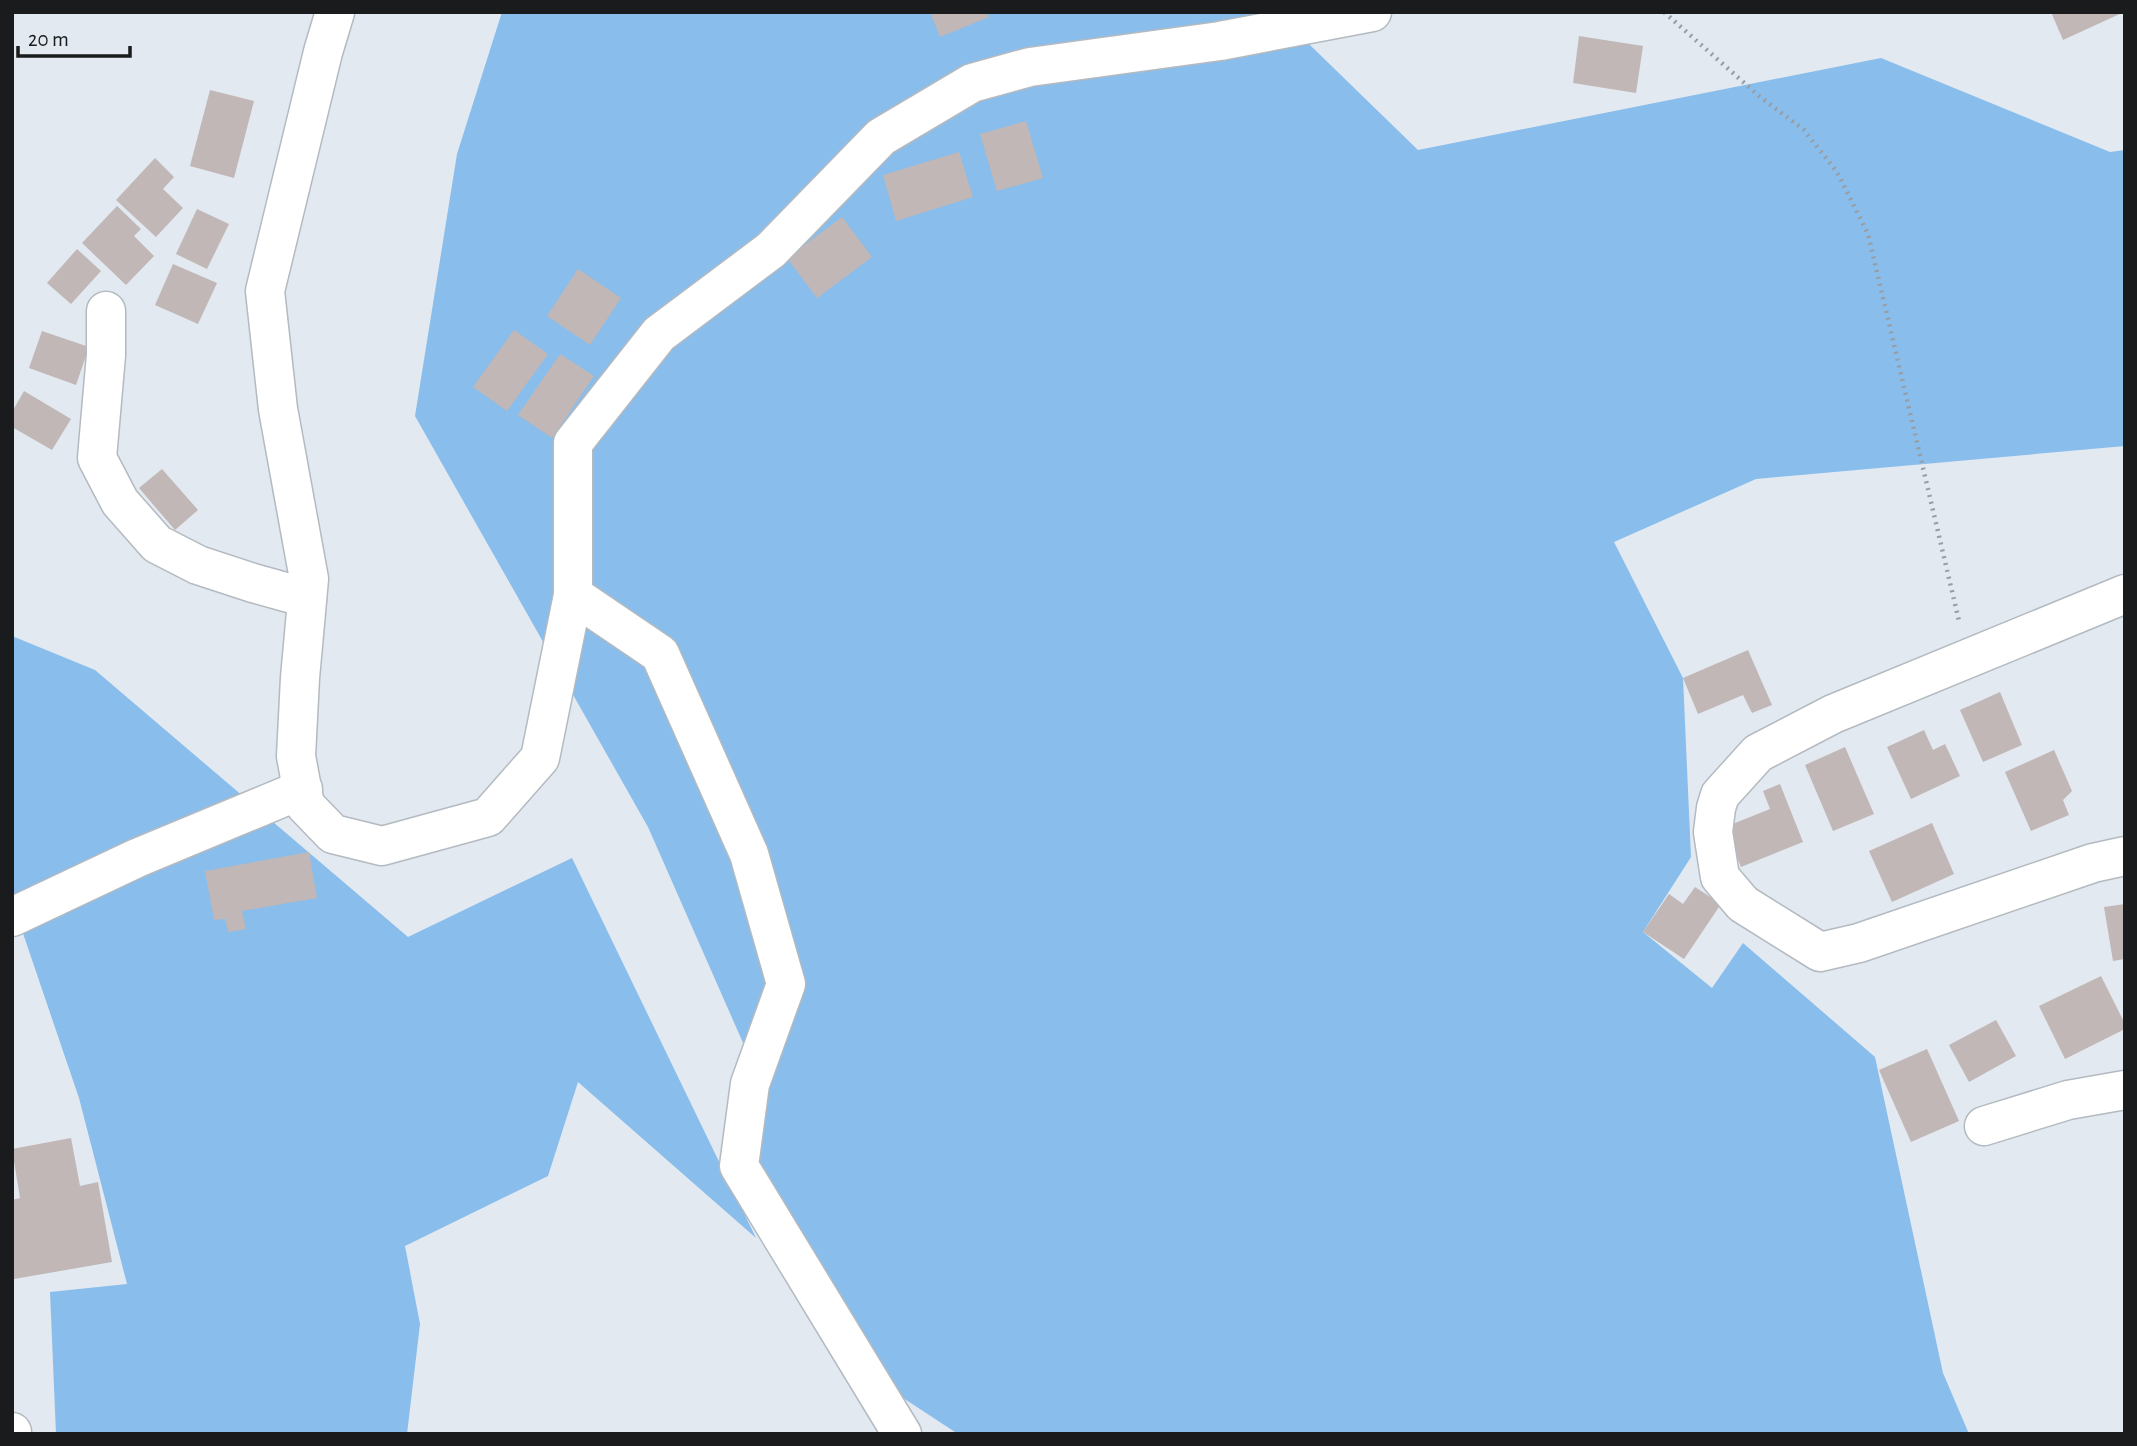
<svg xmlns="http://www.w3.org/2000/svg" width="2137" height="1446" font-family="'Alegreya Sans',sans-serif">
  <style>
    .forest { fill: #89bdeb }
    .building { fill: #c1b7b6 }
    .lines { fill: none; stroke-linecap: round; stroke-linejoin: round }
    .minor-casing { stroke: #b3bac0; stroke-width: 41 }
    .path { stroke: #989da3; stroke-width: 4.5; stroke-dasharray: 2 5; stroke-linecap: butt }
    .minor { stroke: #fff; stroke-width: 38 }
  </style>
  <rect width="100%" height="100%" fill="#e2e9f0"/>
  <g class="forest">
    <polygon points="502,12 1276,12 1418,150 1881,58 2110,152 2125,150 2125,446 1756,479 1614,542 1683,678 1691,857 1643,932 1712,988 1743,943 1875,1057 1943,1373 1969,1434 958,1434 827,1348 740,1120 755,1070 648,827 415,416 457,154"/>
    <polygon points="12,636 95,670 408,937 572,858 756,1238 578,1082 548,1176 405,1246 420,1324 407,1434 56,1434 50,1292 127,1284 79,1098 12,901"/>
  </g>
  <g class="building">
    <polygon points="930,12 987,12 989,17 940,37"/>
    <polygon points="2051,12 2124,12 2063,40"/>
    <polygon points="1579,36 1643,46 1636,93 1573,83"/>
    <polygon points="210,90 254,101 234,178 190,166"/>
    <polygon points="1026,121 1043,178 997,191 980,134"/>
    <polygon points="959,152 973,197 896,221 883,175"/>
    <polygon points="155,158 174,177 163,189 183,208 156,237 116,200"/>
    <polygon points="117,206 141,229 134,236 154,256 126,285 82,243"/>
    <polygon points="197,209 229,224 207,269 176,254"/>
    <polygon points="842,217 872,257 817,298 787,258"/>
    <polygon points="77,249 101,271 71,304 47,283"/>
    <polygon points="173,264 217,283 198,324 155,305"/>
    <polygon points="578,269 621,298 590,345 547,316"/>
    <polygon points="514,330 548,354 507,411 473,387"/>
    <polygon points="42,331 89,347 76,385 29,368"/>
    <polygon points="560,354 594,376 552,438 518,415"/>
    <polygon points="24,391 71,419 52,450 12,427 12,412"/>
    <polygon points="162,469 198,510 175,530 139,488"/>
    <polygon points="1748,650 1772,705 1752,713 1743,695 1698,714 1683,678"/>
    <polygon points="2000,692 2022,745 1983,762 1960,710"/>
    <polygon points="1924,730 1933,750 1945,744 1960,776 1911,799 1887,747"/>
    <polygon points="1845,747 1874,814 1833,831 1805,765"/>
    <polygon points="2054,750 2072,791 2063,800 2069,815 2031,831 2005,772"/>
    <polygon points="1780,784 1803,842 1741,867 1725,827 1770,809 1763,791"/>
    <polygon points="1932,823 1954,874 1892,902 1869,851"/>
    <polygon points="309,852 317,898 242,911 246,929 228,932 225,919 214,920 205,871"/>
    <polygon points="1695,887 1721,904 1684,959 1643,932 1669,894 1683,904"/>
    <polygon points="2125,904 2125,959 2113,961 2104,907"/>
    <polygon points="2101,976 2125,1024 2125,1029 2065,1059 2039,1006"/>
    <polygon points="1996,1020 2016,1056 1969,1082 1949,1045"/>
    <polygon points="1927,1049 1959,1121 1911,1142 1879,1070"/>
    <polygon points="71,1138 80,1186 98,1182 112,1262 14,1279 12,1266 12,1200 20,1198 12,1149"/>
  </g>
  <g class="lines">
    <g class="minor-casing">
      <g id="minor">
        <polyline points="335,12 323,52 265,291 278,409 309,579 300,678 296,756 305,805 333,834 382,846 488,817 540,758 573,595 573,443 659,334 771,250 881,137 972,83 1030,67 1220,41 1372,12"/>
        <polyline points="106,311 106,355 97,458 120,502 157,544 198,565 253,583 307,598"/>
        <polyline points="2125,594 1833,714 1758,753 1720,795 1716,808 1713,832 1720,877 1743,904 1820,952 1859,943 2093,863 2125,856"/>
        <polyline points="573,595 660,654 749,854 786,984 750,1084 739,1166 902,1434"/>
        <polyline points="12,917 137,858 303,789"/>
        <polyline points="1984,1126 2068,1100 2125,1090"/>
        <polyline points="12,1432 12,1434"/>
      </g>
    </g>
    <polyline class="path" points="1664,12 1759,96 1804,130 1837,172 1868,234 1959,621"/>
    <use href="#minor" class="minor"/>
  </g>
  <rect width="2137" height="1446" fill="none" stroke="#191b1d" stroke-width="28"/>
  <path d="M18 46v10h112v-10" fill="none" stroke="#191b1d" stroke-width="3.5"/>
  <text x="28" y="46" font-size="21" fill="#191b1d" stroke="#e2e9f0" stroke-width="5" paint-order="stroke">20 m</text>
</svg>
